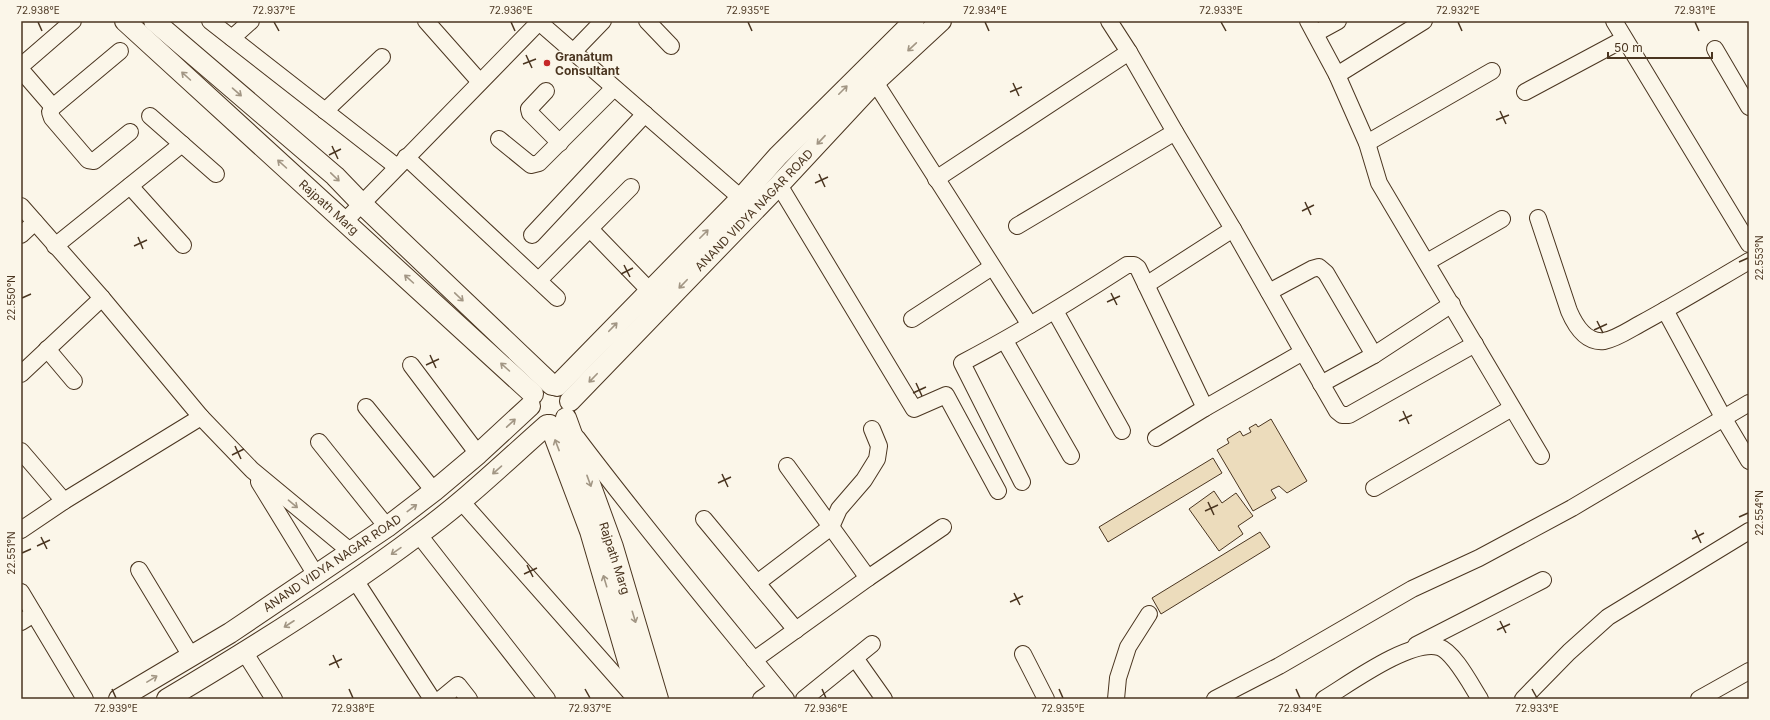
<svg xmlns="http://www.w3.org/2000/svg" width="1770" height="720" font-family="Inter,sans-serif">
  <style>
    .building { fill: #ecdcbc; stroke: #4a3520 }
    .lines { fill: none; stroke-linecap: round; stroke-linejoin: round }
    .minor-casing { stroke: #4a3520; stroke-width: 18 }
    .major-casing { stroke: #4a3520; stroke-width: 22 }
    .minor { stroke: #fbf6e9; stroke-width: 16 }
    .major { stroke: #fbf6e9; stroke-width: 20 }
    .oneway { stroke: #a29684 }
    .ticks { fill: none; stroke: #4a3520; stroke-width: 1.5 }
    .poi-dot { fill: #c62828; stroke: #fbf6e9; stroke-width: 1.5 }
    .labels { text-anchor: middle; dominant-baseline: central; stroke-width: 3; stroke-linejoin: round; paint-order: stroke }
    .poi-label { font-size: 12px; font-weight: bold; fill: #4a3520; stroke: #fbf6e9; text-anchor: start }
    .street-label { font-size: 12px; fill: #4a3520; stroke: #fbf6e9 }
    .neatline { fill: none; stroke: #4a3520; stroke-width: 1.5 }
    .ticks-label { font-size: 10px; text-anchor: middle; fill: #4a3520 }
  </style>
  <rect width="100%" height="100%" fill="#fbf6e9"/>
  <g class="building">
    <polygon points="1271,419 1307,481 1287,493 1279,486 1271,490 1276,498 1253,511 1217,450 1229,443 1227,439 1240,431 1243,436 1251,432 1249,428 1256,424 1258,427"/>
    <polygon points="1213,458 1222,473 1108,542 1099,527"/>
    <polygon points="1214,491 1222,503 1236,493 1253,516 1238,526 1243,534 1219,551 1189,509"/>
    <polygon points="1260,532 1270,547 1161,614 1152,598"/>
  </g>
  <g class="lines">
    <g class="minor-casing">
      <g id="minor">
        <polyline points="210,21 397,167"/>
        <polyline points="426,21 480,82"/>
        <polyline points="647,21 671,46"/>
        <polyline points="1109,21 1129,52 1175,132 1233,229 1303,352 1205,408 1156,438"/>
        <polyline points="1308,21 1337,75 1367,143 1379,183 1541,456"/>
        <polyline points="1614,21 1749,244"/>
        <polyline points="539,22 741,198"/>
        <polyline points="1316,33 1338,21"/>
        <polyline points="232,38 251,21"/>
        <polyline points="1715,49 1749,107"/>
        <polyline points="120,51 53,107 50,112 52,118 88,160 94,161 130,132"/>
        <polyline points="573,52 603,21"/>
        <polyline points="21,66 73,21"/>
        <polyline points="21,70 53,107"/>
        <polyline points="1337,75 1424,21"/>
        <polyline points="875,82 1030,325"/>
        <polyline points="546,91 529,109 530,113 560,143"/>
        <polyline points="1525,92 1624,39"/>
        <polyline points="325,111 382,57"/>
        <polyline points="150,116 216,174"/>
        <polyline points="499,139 531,165 539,163 614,88"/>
        <polyline points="1367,143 1492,71"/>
        <polyline points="406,157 557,298"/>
        <polyline points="936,179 1129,52"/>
        <polyline points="779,185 914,409 946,395 998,491"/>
        <polyline points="130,186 183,245"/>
        <polyline points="21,206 102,298 201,417 252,470 350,551"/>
        <path d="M1538 218 1569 311C1575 325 1586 343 1604 341 1616 339 1629 330 1640 324 1677 304 1713 282 1749 261"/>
        <polyline points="345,221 540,21"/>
        <polyline points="1017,226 1175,132"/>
        <polyline points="590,229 649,290"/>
        <polyline points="21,235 35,222"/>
        <polyline points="532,235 645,114"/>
        <polyline points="55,246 182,144"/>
        <polyline points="1427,262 1502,219"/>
        <polyline points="539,280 631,187"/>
        <polyline points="1146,285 1233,229"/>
        <polyline points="1269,292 1312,269 1319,267 1326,273 1374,355"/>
        <polyline points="1665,310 1724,419 1749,461"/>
        <polyline points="1055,311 1122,431"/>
        <polyline points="912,319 992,267"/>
        <polyline points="1005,341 1071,456"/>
        <polyline points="47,349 74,381"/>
        <polyline points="1303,352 1337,411 1342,415 1349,415 1475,344"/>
        <polyline points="411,365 478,454"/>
        <polyline points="21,374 102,298"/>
        <polyline points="1321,384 1374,355 1452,304"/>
        <polyline points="366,407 434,491"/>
        <path d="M577 438C644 527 716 613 786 699"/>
        <polyline points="319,442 387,527"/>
        <polyline points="21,451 64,501"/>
        <polyline points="787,466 868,578"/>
        <polyline points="259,482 316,575"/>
        <path d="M1022 482 962 363C1019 333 1073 300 1127 265H1134L1138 268 1205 408"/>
        <polyline points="1374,488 1512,408"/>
        <polyline points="461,501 636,699"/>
        <polyline points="704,519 796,630"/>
        <polyline points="21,530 64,501 201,417"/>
        <polyline points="419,535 547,699"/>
        <polyline points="139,570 191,656"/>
        <polyline points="355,580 432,699"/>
        <polyline points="757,583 831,527 839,509 864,480 877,459 879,446 872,429"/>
        <polyline points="21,592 85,699"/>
        <polyline points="21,622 34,614"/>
        <polyline points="1416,645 1543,580"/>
        <polyline points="245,653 274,699"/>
        <polyline points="1023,654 1046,699"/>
        <polyline points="855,658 884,699"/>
        <polyline points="754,660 868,578 943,527"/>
        <polyline points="441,699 458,685 469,699"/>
        <polyline points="761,699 777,688"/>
        <polyline points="804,699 872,644"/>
        <polyline points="1116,699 1118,678 1128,647 1149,614"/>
        <polyline points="1215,699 1279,666 1412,589 1479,558 1572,508 1749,403"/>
        <path d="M1324 699C1349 684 1410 639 1439 647 1454 652 1471 685 1480 699"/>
        <polyline points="1523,699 1569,652 1608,617 1749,531"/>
        <polyline points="1699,699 1749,671"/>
      </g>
    </g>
    <g class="major-casing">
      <g id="major">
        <polyline points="125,21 533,394"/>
        <polyline points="154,21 335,176 361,203 552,385"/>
        <polyline points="557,386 741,198 778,156 914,21"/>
        <polyline points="570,401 779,185 875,82 941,21"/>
        <polyline points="566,418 613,547 658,699"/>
        <polyline points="550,425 590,531 639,699"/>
        <polyline points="119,699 230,633 387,527 434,491 478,454 530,406"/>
        <path d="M167 699C253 648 338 595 418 535 464 502 505 462 547 425"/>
      </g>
    </g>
    <use href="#minor" class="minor"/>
    <use href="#major" class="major"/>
  </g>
  <defs><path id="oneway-shaft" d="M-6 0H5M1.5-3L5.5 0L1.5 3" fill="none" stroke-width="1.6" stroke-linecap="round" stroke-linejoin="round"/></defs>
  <g class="oneway">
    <use href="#oneway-shaft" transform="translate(912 47) rotate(137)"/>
    <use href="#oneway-shaft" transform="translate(186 76) rotate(-138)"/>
    <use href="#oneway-shaft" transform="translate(843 90) rotate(-45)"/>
    <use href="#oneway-shaft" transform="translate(237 92) rotate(41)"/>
    <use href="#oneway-shaft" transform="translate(821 140) rotate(133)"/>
    <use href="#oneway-shaft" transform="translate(282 164) rotate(-138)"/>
    <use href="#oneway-shaft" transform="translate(335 177) rotate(44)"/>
    <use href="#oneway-shaft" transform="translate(704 234) rotate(-45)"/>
    <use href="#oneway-shaft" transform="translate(409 279) rotate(-138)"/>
    <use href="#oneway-shaft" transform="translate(683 284) rotate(134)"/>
    <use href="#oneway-shaft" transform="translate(459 297) rotate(44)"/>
    <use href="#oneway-shaft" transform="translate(613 327) rotate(-46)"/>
    <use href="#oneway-shaft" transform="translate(505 367) rotate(-138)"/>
    <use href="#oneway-shaft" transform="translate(593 378) rotate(134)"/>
    <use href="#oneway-shaft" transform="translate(511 423) rotate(-43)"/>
    <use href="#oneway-shaft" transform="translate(557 445) rotate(-111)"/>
    <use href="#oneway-shaft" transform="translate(497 470) rotate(139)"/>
    <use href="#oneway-shaft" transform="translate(589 481) rotate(70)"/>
    <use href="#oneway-shaft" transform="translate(293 504) rotate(40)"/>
    <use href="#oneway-shaft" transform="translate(412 508) rotate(-37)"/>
    <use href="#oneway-shaft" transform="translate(396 551) rotate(145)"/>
    <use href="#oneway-shaft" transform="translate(605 581) rotate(-107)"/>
    <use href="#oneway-shaft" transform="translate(634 617) rotate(73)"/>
    <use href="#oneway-shaft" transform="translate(289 624) rotate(147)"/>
    <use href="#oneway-shaft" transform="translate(152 679) rotate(-31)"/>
  </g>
  <path class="ticks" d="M38 22 42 31M274 22 279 31M511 22 515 31M748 22 752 31M985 22 989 31M1221 22 1226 31M1458 22 1462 31M1695 22 1699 31M526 55 532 68M523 64 536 59M1013 83 1019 96M1010 92 1022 87M1500 111 1506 124M1496 120 1509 115M332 146 338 159M329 155 341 149M819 174 825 187M815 183 828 177M1305 202 1311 215M1302 211 1314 205M138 237 143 249M134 246 147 240M1739 262 1748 258M624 265 630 277M621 274 633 268M1111 293 1117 305M22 298 31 294M1107 302 1120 296M1597 321 1603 333M1594 330 1607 324M430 355 436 368M426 365 439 359M916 383 922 396M913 393 926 387M1403 411 1409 424M1399 421 1412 415M235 446 241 459M232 455 244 449M722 474 728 487M718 483 731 477M1208 502 1214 515M1205 511 1218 505M1739 517 1748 513M1695 530 1701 543M41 537 47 549M1692 539 1704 533M37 546 50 540M22 553 31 549M527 565 533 577M524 574 537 568M1014 593 1020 605M1010 602 1023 596M1500 621 1506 633M1497 630 1510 624M333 655 339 668M329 665 342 659M112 689 116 698M349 689 353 698M585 689 590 698M822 689 826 698M1059 689 1063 698M1296 689 1300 698M1532 689 1537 698"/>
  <circle class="poi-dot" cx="547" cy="63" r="4"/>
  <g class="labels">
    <g class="poi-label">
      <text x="555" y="56">Granatum<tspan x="555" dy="14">Consultant</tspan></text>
    </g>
    <g class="street-label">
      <text transform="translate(329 207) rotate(42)">Rajpath Marg</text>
      <text transform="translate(754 210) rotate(-46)">ANAND VIDYA NAGAR ROAD</text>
      <text transform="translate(615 558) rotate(72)">Rajpath Marg</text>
      <text transform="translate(332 563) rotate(-34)">ANAND VIDYA NAGAR ROAD</text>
    </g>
  </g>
  <rect width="1770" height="720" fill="none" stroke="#fbf6e9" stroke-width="44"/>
  <path d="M1608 52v6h104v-6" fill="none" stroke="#4a3520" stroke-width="2"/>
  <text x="1614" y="52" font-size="12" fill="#4a3520" stroke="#fbf6e9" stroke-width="3" paint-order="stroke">50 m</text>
  <rect x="22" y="22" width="1726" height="676" class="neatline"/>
  <g class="ticks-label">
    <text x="38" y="14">72.938°E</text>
    <text x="274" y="14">72.937°E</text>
    <text x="511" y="14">72.936°E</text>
    <text x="748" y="14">72.935°E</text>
    <text x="985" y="14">72.934°E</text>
    <text x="1221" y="14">72.933°E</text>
    <text x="1458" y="14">72.932°E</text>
    <text x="1695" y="14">72.931°E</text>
    <text transform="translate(1759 258) rotate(-90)" y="4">22.553°N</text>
    <text transform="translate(11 298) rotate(-90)" y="4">22.550°N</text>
    <text transform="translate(1759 513) rotate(-90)" y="4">22.554°N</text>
    <text transform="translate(11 553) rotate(-90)" y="4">22.551°N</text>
    <text x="116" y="712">72.939°E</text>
    <text x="353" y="712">72.938°E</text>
    <text x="590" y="712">72.937°E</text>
    <text x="826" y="712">72.936°E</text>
    <text x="1063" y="712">72.935°E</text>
    <text x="1300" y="712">72.934°E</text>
    <text x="1537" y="712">72.933°E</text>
  </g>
</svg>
